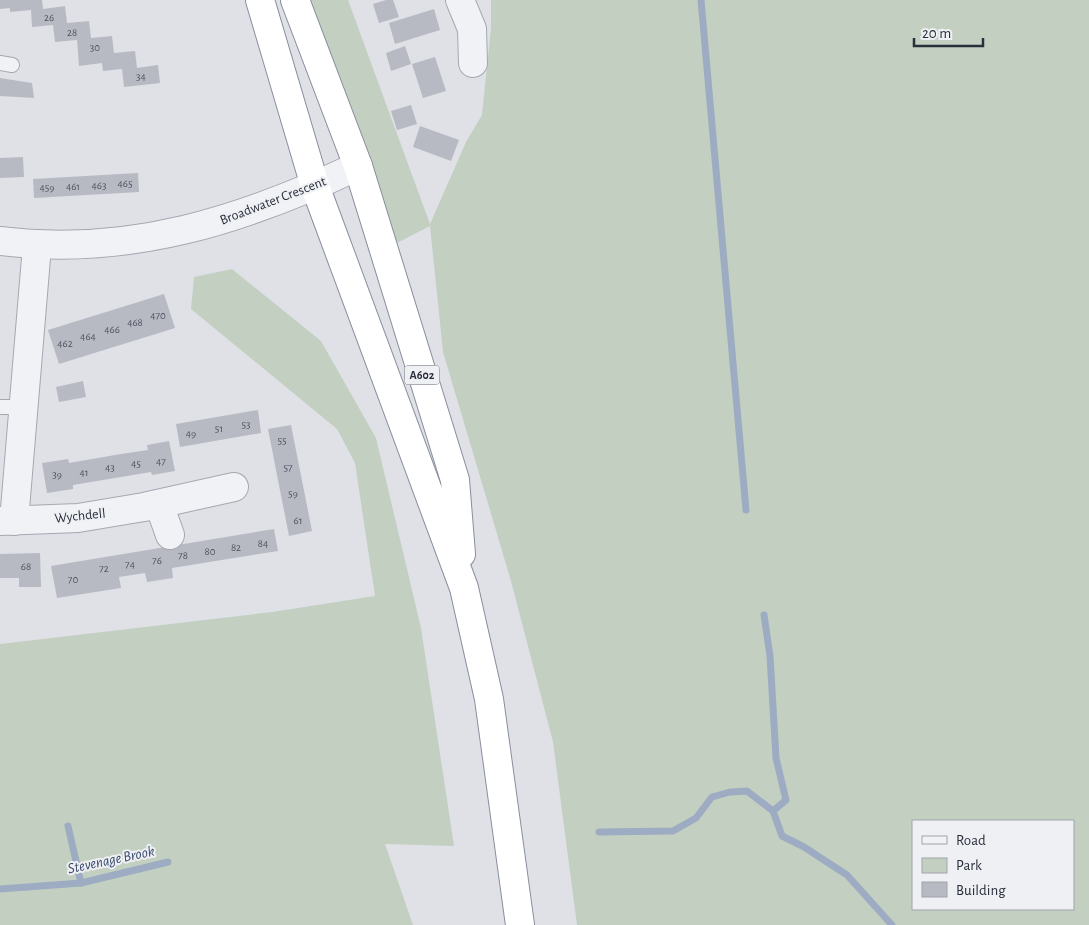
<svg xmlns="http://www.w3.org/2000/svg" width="1089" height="925" font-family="'Alegreya Sans',sans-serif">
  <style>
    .green { fill: #c3d0c1; fill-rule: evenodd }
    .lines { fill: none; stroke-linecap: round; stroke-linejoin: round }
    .stream { stroke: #9eacc3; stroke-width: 7 }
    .building { fill: #b7bac3 }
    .service-casing { stroke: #a5a8b0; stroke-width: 16 }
    .minor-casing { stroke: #a5a8b0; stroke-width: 30 }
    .tertiary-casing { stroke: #a5a8b0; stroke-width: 30 }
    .trunk-casing { stroke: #888e9c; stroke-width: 30 }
    .service { stroke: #f1f2f5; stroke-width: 14 }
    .minor { stroke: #f1f2f5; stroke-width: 28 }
    .tertiary { stroke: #f1f2f5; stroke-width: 28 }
    .trunk { stroke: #fff; stroke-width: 28 }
    .labels { text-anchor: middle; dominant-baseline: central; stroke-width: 4; stroke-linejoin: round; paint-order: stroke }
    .number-label { font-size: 11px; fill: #4d525e }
    .shield { fill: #eef0f4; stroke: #656973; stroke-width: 1 }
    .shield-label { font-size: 12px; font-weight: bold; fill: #2a2f3c }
    .street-label { font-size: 14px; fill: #2a2f3c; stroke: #eef0f4 }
    .water-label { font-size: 15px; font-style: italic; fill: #394a6b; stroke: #eef0f4 }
  </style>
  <rect width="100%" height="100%" fill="#dfe1e7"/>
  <g class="green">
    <path d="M306 0H348L430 224 466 142 482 115 491 28V0H1089V925H577L553 742 511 581 443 352 430 226 393 245ZM913 821H1073V909H913Z"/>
    <polygon points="232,269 321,341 376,438 421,628 454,846 385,844 413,925 0,925 0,644 272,612 375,596 355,463 337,429 191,309 194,277"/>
  </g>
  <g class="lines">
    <g class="stream">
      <polyline points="701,0 746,510"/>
      <polyline points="764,615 770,656 776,758 786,800 773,811"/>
      <polyline points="68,826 81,883"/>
      <polyline points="599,832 673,831 696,818 712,797 730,792 747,791 773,811 782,836 804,847 847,875 892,925"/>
      <polyline points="0,889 81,883 168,862"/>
    </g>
  </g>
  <g class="building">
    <polygon points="0,0 42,0 43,9 65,6 67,23 89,21 91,38 112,36 114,53 135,51 137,68 158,65 160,83 124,87 122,69 103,71 102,63 79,66 77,40 55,42 53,25 32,27 31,10 10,12 10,8 0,9"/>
    <polygon points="386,0 393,0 399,17 379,23 373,4"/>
    <polygon points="434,9 440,30 395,44 389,23"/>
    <polygon points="405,46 411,64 391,71 386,53"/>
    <polygon points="435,57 446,91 423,98 412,64"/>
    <polygon points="0,78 32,83 34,98 0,96"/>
    <polygon points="411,105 417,124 397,130 391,111"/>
    <polygon points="420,126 459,140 451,161 413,147"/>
    <polygon points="23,157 24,177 0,178 0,158"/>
    <polygon points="138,173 139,192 34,198 33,179"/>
    <polygon points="164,294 175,328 59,364 48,330"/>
    <polygon points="83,381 86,397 59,402 56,387"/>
    <polygon points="258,410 261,433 180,447 176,424"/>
    <polygon points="291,425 312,531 289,536 268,429"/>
    <polygon points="169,441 175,471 152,475 151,472 73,485 73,489 47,493 42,463 68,459 69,463 121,454 148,450 147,445"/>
    <polygon points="274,529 278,551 172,568 173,578 147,582 145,573 119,577 121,588 57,598 51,566"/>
    <polygon points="40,553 41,587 19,587 19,578 0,578 0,554"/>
  </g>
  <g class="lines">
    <g class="service-casing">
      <g id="service">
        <polyline points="0,63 12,65"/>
        <polyline points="0,407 24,407"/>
      </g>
    </g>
    <g class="minor-casing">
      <g id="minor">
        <polyline points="460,0 472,29 473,63"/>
        <polyline points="159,504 170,535"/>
        <polyline points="0,521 78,518 144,507 234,487"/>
        <polyline points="14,521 37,246"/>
      </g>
    </g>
    <g class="tertiary-casing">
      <path id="tertiary" d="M0 241C129 257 243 220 358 166"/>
    </g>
    <g class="trunk-casing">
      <g id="trunk">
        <polyline points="260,0 315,186 464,588 489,699 520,925"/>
        <polyline points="295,0 358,166 455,480 461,554"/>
      </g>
    </g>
    <use href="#service" class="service"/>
    <use href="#minor" class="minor"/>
    <use href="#tertiary" class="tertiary"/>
    <use href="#trunk" class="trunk"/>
  </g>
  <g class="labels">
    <g class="number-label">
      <text x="49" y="17">26</text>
      <text x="72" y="32">28</text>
      <text x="95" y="47">30</text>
      <text x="141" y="76">34</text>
      <text x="125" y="183">465</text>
      <text x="99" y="185">463</text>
      <text x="73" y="186">461</text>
      <text x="47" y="187">459</text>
      <text x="158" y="315">470</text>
      <text x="135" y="322">468</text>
      <text x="112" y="329">466</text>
      <text x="88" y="336">464</text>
      <text x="65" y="343">462</text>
      <text x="246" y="424">53</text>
      <text x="219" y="428">51</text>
      <text x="191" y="433">49</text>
      <text x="282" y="440">55</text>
      <text x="161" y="461">47</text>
      <text x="136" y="463">45</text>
      <text x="110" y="467">43</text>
      <text x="288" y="467">57</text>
      <text x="84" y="472">41</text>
      <text x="57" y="474">39</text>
      <text x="293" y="493">59</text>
      <text x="298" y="520">61</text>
      <text x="263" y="543">84</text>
      <text x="236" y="547">82</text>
      <text x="210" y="551">80</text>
      <text x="183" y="555">78</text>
      <text x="157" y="560">76</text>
      <text x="130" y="564">74</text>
      <text x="26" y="566">68</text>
      <text x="104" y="568">72</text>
      <text x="73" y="579">70</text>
    </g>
    <rect class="shield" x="404.5" y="365.5" width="35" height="19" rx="4"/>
    <g class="shield-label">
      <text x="422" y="375">A602</text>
    </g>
    <g class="street-label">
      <text transform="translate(273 201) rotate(-21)">Broadwater Crescent</text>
      <text transform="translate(80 516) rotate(-6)">Wychdell</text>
    </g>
    <g class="water-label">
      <text transform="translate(111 860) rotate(-12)">Stevenage Brook</text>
    </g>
  </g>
  <rect x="912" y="820" width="162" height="90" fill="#eef0f4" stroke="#a0a3aa"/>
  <rect x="922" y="836" width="25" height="8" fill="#f1f2f5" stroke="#a0a3aa"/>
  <text x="956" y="845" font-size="15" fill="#2a2f3c">Road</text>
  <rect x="922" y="858" width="25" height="15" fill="#c3d0c1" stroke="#a0a3aa"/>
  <text x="956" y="870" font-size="15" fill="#2a2f3c">Park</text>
  <rect x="922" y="882" width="25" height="15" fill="#b7bac3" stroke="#a0a3aa"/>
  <text x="956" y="895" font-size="15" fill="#2a2f3c">Building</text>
  <path d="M914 38v8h69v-8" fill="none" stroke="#2a2f3c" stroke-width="2.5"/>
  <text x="922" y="38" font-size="15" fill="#2a2f3c" stroke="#eef0f4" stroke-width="4" paint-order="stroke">20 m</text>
</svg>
